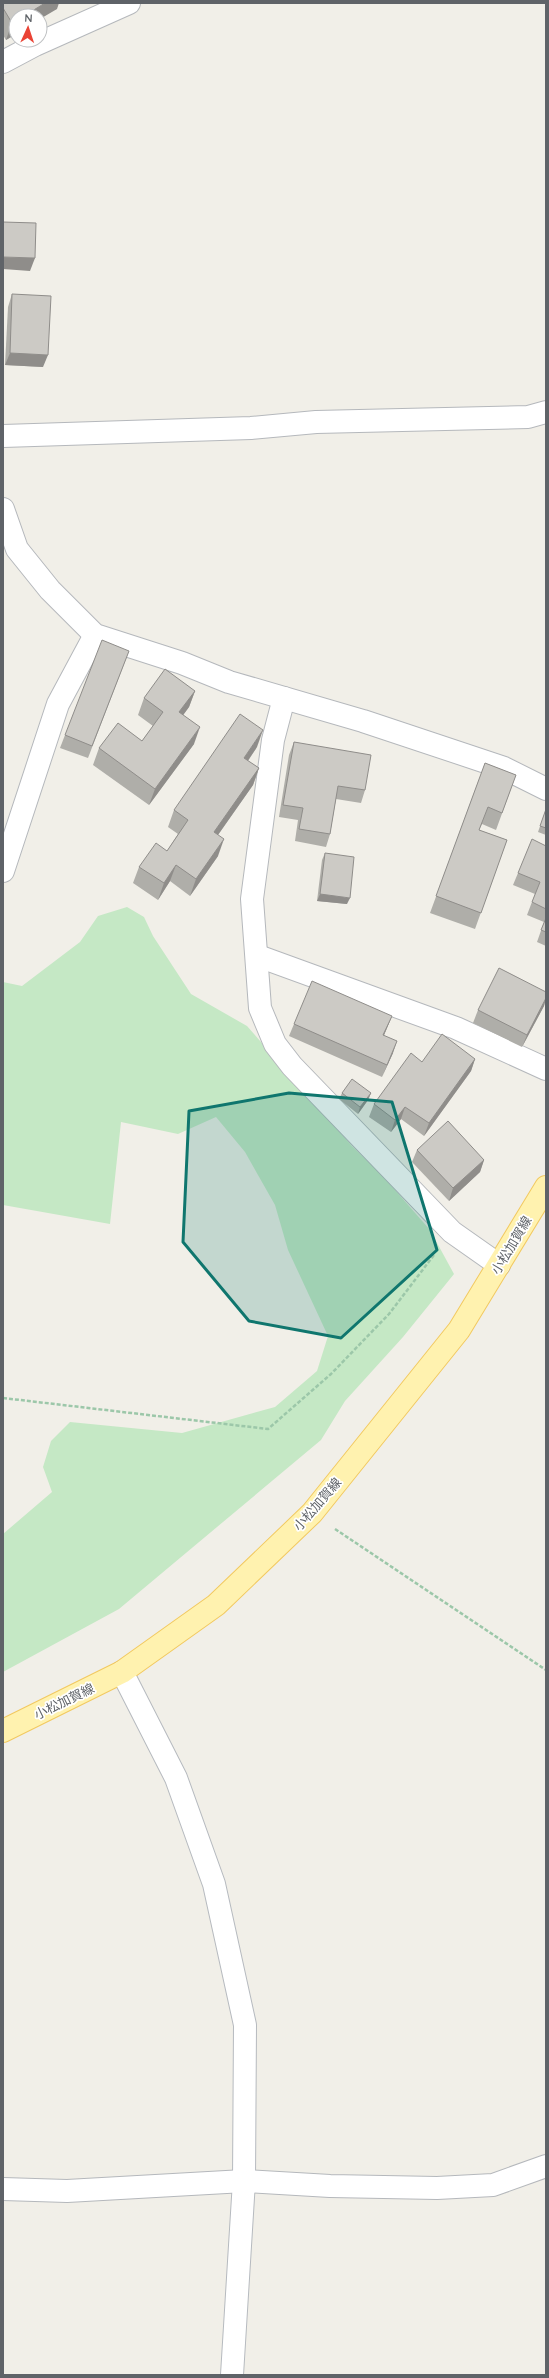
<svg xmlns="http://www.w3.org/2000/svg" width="549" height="2378" font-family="Quicksand,'Noto Sans JP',sans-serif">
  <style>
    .green { fill: #c5e8c5 }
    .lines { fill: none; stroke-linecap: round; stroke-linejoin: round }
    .street-casing { stroke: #b5b8bc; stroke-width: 24 }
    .secondary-casing { stroke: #b6babf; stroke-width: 24 }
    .primary-casing { stroke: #f2c960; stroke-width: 24 }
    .path { stroke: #9cc7a9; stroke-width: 2.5; stroke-dasharray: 4 2; stroke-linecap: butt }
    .street { stroke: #fff; stroke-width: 22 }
    .secondary { stroke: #fff; stroke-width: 22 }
    .primary { stroke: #fff2af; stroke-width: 22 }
    .wall { fill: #afaea9 }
    .shaded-wall { fill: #8f8d8a }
    .building { fill: #cccac5; stroke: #8f8d8a }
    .marked { fill: #0f766e; fill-opacity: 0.2; stroke: #0f766e; stroke-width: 3; stroke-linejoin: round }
    .labels { text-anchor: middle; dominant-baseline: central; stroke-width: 3.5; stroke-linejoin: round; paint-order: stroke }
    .street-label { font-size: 13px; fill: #5f6368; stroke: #fff }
  </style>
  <rect width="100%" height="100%" fill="#f1efe8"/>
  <polygon class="green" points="127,907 144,917 153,936 191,994 247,1026 352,1146 382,1175 430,1230 454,1274 403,1337 345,1401 321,1440 119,1609 3,1672 3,1534 52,1492 43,1467 51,1441 70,1422 182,1433 275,1407 317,1371 328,1336 288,1250 275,1205 245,1152 216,1117 178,1134 121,1122 110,1224 3,1205 3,982 22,986 80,942 98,916"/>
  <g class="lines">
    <g class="street-casing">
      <g id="street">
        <polyline points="3,62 35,45 129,3"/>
        <polyline points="3,436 251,428 316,422 528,417 546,412"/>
        <polyline points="3,509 17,549 50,590 95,635 182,663 229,682 363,721 504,768 546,789"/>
        <polyline points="284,698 273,740 252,899 260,1008 275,1044 292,1066 452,1232 499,1265"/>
        <polyline points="3,871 58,704 95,635"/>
        <polyline points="258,956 456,1028 546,1069"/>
        <polyline points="3,2189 67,2191 244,2181 330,2186 437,2188 493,2185 546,2166"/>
      </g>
    </g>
    <g class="secondary-casing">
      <polyline id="secondary" points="122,1672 176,1778 214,1884 245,2025 244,2181 232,2375"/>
    </g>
    <g class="primary-casing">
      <polyline id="primary" points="3,1731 122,1672 216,1605 312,1513 459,1330 546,1187"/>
    </g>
    <g class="path">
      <polyline points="3,1398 268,1429 331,1374 389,1314 434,1255"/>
      <polyline points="335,1529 546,1670"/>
    </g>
    <use href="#street" class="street"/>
    <use href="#secondary" class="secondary"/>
    <use href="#primary" class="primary"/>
  </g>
  <g class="wall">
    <polygon points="3,3 57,9 16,16 16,34 6,40 3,35"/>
    <polygon points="12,294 43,367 5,365 8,307"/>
    <polygon points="129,651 88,758 60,748 65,735"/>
    <polygon points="195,691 189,707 183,715 194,744 149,805 93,765 99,748 142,741 153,726 138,715 144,698"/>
    <polygon points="294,742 365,790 361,803 336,799 330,834 326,847 295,841 298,820 279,817 289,755"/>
    <polygon points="257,747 248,761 259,768 253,785 218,835 218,856 190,896 170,881 158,900 133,883 139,867 167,851 178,834 168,827 174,810"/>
    <polygon points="485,763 516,775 496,830 482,824 479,830 507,840 475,929 430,913"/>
    <polygon points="546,809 546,835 538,832"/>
    <polygon points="546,846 546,946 537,942 544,922 527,915 535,894 513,885 518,873"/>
    <polygon points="325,853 347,904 317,901 322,860"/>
    <polygon points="546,998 544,1006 522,1047 473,1023 478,1010"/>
    <polygon points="392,1016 384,1035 393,1053 382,1077 289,1036 294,1024"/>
    <polygon points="475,1059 471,1071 424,1136 401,1119 391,1132 369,1117 374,1104 422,1062"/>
    <polygon points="342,1093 371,1093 368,1100 358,1114 339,1099"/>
    <polygon points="417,1150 484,1160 480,1172 449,1201 412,1162"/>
  </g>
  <g class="shaded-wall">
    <polygon points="45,3 59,3 57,9 40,19 40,16 24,16"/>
    <polygon points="16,21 16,34 6,40 12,23"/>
    <polygon points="3,257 35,258 30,271 3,269"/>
    <polygon points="10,353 48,355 43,367 5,365"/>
    <polygon points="195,691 189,707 173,729 179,712"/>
    <polygon points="200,727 194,744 149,805 155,789"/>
    <polygon points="263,730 257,747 238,775 244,758"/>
    <polygon points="259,768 253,785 208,849 214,832"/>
    <polygon points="224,839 218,856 190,896 196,879"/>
    <polygon points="176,865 170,881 158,900 164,883"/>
    <polygon points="320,894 350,898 347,904 317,901"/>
    <polygon points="546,998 544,1006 522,1047 527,1035"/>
    <polygon points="392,1016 387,1028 379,1047 383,1035"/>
    <polygon points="397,1041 393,1053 382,1077"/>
    <polygon points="475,1059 471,1071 424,1136 429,1123"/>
    <polygon points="371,1093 368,1100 358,1114 360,1107"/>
    <polygon points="405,1107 401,1119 391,1132 395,1120"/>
    <polygon points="484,1160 480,1172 449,1201 453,1188"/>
  </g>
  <g class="building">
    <polygon points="3,3 45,3 24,16 16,16 16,21 12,23 3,8"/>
    <polygon points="3,222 36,223 35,258 3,257"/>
    <polygon points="12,294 51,296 48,355 10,353"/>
    <polygon points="102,640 129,651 92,746 65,735"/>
    <polygon points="165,669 195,691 179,712 200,727 155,789 99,748 118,723 142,741 163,712 144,698"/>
    <polygon points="240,714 263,730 244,758 259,768 214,832 224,839 196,879 176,865 164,883 139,867 156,843 167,851 188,820 174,810"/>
    <polygon points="294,742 371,755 365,790 338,786 330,834 299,829 303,808 283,805"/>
    <polygon points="485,763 516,775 502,813 488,807 479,830 507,840 481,913 436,896"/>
    <polygon points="546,809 546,828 540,826"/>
    <polygon points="532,839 546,846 546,909 532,902 540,882 518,873"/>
    <polygon points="325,853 354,857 350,898 320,894"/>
    <polygon points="546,918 546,932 541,930"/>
    <polygon points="499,968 546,992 546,998 527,1035 478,1010"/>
    <polygon points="312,981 392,1016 383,1035 397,1041 387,1065 294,1024"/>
    <polygon points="442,1034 475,1059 429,1123 405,1107 395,1120 374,1104 411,1053 422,1062"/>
    <polygon points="352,1079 371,1093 360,1107 342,1093"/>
    <polygon points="448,1121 484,1160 453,1188 417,1150"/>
  </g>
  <path class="marked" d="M289 1093 392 1102 437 1250 341 1338 249 1321 183 1242 189 1111Z"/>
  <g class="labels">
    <g class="street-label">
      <text transform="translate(511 1245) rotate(-59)">小松加賀線</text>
      <text transform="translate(317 1504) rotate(-49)">小松加賀線</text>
      <text transform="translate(64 1701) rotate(-26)">小松加賀線</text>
    </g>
  </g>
  <rect width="549" height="2378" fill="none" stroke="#5f6368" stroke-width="8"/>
  <g transform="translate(28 28) rotate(3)"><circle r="19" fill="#ffffff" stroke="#bfc1c3"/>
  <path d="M0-3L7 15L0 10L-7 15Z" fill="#ea4335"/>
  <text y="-6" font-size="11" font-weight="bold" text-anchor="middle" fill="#5f6368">N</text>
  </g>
</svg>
